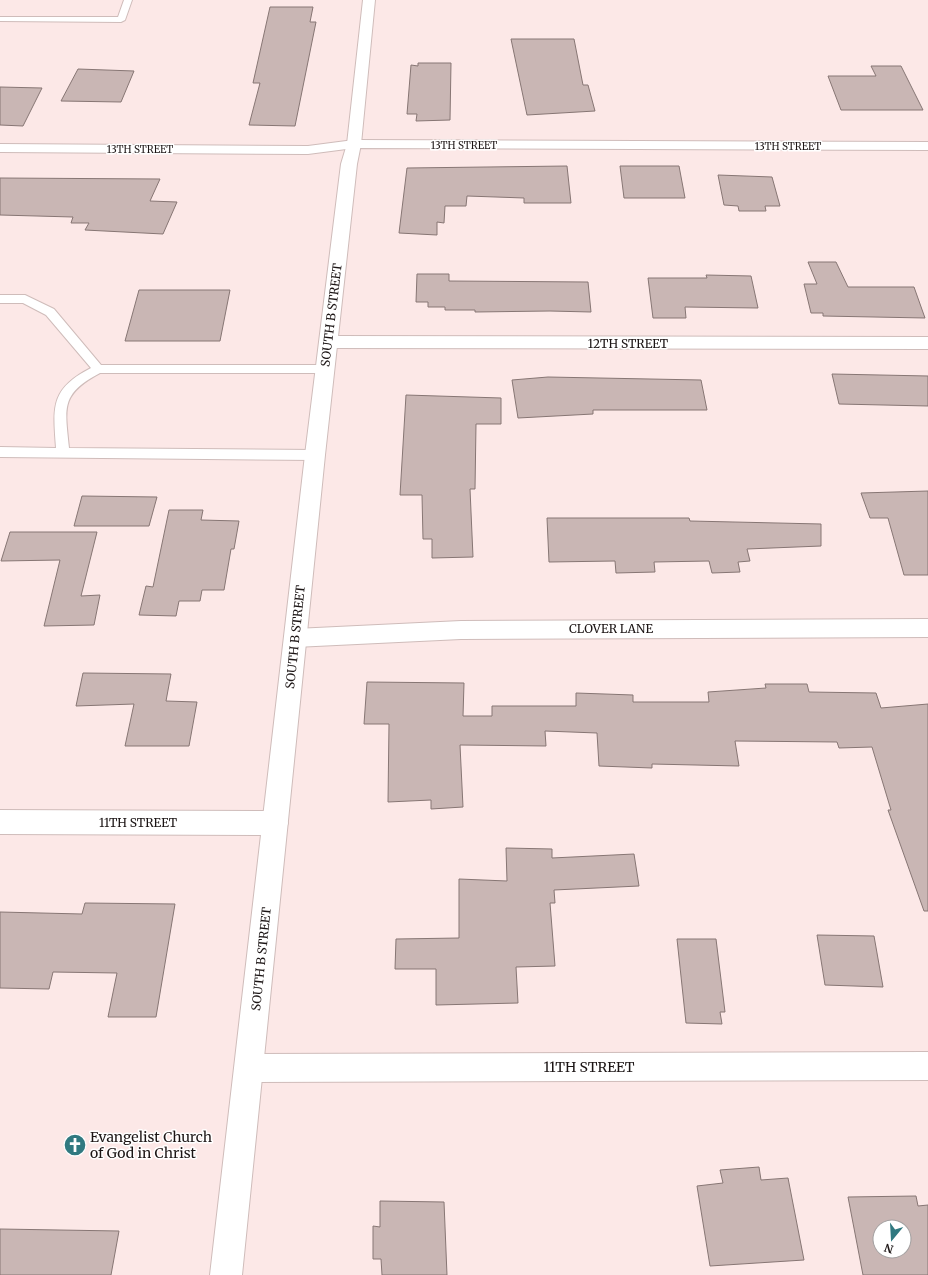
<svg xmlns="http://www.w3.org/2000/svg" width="928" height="1275" font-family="Merriweather,serif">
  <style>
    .building { fill: #c9b6b4; stroke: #877674; fill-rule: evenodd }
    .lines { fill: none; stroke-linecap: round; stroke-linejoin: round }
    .lane-casing { stroke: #cfbcba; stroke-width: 2 }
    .street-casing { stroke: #cfbcba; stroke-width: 2 }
    .secondary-casing { stroke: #cfbcba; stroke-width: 2 }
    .lane { fill: #fff; fill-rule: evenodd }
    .street { fill: #fff; fill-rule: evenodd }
    .secondary { fill: #fff; fill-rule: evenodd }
    .labels { text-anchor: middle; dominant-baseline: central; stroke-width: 3; stroke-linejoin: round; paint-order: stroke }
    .far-street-label { font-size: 10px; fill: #1c1515; stroke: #fff }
    .street-label { font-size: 12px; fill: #1c1515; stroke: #fff }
    .near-street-label { font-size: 14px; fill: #1c1515; stroke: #fff }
    .near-poi-label { font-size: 14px; fill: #1c1515; stroke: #fff; text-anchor: start }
  </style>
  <rect width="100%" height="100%" fill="#fce8e7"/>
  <g class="building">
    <polygon points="270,7 313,7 310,22 316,22 295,126 249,125 260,83 253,83"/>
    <polygon points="511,39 574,39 583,85 588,85 595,111 527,115"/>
    <polygon points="418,63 451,63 450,120 416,121 417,114 407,114 411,65 418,66"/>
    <polygon points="871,66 901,66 923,110 841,110 828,76 876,76"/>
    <polygon points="78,69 134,71 121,102 61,101"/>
    <polygon points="0,87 42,88 23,126 0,125"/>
    <polygon points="567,166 571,203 524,203 524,198 467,196 466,206 445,206 444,223 437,222 437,235 399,233 407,168"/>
    <polygon points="620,166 679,166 685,198 624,198"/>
    <polygon points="718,175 772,177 780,206 765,206 766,211 739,211 738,206 724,205"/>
    <polygon points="0,178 160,179 150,201 177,202 163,234 85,230 89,223 71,223 73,217 0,215"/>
    <polygon points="808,262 836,262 848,287 914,287 925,318 823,316 823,313 811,313 804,284 817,284"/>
    <polygon points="417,274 449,274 449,281 588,282 591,312 550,311 475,312 475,310 445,310 445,307 428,307 428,302 416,302"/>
    <polygon points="706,275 751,276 758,308 685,307 686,318 653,318 648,278 707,278"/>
    <polygon points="139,290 230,290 220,341 125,341"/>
    <polygon points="832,374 928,376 928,406 839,404"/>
    <polygon points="548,377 701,380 707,410 593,410 593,414 518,418 512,380"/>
    <polygon points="406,395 501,398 501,424 476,424 475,489 470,489 473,557 432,558 432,539 423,539 422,495 400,495"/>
    <polygon points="928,491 928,575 904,575 888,518 870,518 861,493"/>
    <polygon points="82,496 157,497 149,526 74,526"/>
    <polygon points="169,510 203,510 201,520 239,521 234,549 231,549 224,590 202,590 200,601 179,601 176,616 139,615 146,586 153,587"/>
    <polygon points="547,518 689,518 690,521 821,524 821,546 747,549 750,561 738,562 740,572 712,573 709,561 654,562 655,572 616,573 615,561 549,562"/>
    <polygon points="10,532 97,532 81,596 100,595 94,625 44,626 60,560 1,561"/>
    <polygon points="83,673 171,674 166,701 197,702 189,746 125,746 134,704 76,706"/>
    <polygon points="367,682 464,683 463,716 492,716 492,706 576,706 576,693 633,695 633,702 709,702 708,692 766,688 765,684 807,684 809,692 876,693 881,708 928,704 928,911 924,911 888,810 891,810 872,747 839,748 837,742 735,741 739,766 652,764 652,768 599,766 597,733 545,731 546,746 460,745 463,807 431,809 431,800 388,802 389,724 364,724"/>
    <polygon points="506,848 552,849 552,858 634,854 639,886 554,890 555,903 550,903 555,966 516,967 518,1003 436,1005 436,969 395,969 396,939 459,938 459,879 507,881"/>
    <polygon points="85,903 175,904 156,1017 108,1017 117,973 53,972 49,989 0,988 0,912 82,914"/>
    <polygon points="817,935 874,936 883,987 825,985"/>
    <polygon points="677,939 716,939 725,1012 720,1012 722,1024 686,1023"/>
    <polygon points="759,1167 761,1180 788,1178 804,1260 710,1266 697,1186 723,1183 720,1170"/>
    <path d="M916 1196 918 1206 928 1205V1275H863L848 1197ZM880 1227H904V1251H880Z"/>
    <polygon points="380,1201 444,1202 447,1275 382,1275 381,1259 373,1259 373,1226 380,1227"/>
    <polygon points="0,1229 119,1231 111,1275 0,1275"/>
  </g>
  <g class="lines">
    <g class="lane-casing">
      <g id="lane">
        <polygon points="124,0 132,0 125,20 121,22 0,21 0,17 118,17"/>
        <path d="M0 295H25L54 309 101 365H325L329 366 331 369 329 372 325 373H100C60 394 65 408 69 448L315 450 319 452 321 455 319 458 315 460 0 457V447L56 448C53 407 50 389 91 368L46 315 23 303H0Z"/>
      </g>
    </g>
    <g class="street-casing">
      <g id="street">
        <polygon points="354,140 928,142 928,150 354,148 308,154 0,152 0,144 308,146"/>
        <polygon points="328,336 928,337 928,349 328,348 322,346 319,342 322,338"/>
        <polygon points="928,619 928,637 461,639 295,647 287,645 284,638 287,631 295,629 461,621"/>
        <polygon points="0,810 276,811 285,815 288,823 285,831 276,835 0,834"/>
        <polygon points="928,1052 928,1080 250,1082 240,1078 236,1068 240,1058 250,1054"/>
      </g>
    </g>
    <g class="secondary-casing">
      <polygon id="secondary" points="363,0 375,0 361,144 357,164 325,455 242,1275 210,1275 305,455 341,164 347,144"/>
    </g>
    <use href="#lane" class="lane"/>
    <use href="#street" class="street"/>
    <use href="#secondary" class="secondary"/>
  </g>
  <defs>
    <g id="church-disc" transform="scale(1.15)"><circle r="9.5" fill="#307980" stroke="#fff"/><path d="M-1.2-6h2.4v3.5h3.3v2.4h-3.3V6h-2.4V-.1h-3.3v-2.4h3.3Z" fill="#fff"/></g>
  </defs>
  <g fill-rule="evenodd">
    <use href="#church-disc" x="75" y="1145"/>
  </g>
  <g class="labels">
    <g class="far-street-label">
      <text x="464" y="145">13TH STREET</text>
      <text x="788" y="146">13TH STREET</text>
      <text x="140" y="149">13TH STREET</text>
    </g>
    <g class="street-label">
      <text transform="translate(331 315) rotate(-83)">SOUTH B STREET</text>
      <text x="628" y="343">12TH STREET</text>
      <text x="611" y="628">CLOVER LANE</text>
      <text transform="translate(295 637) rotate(-84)">SOUTH B STREET</text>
      <text x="138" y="822">11TH STREET</text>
      <text transform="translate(261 959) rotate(-84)">SOUTH B STREET</text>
    </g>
    <g class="near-street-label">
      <text x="589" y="1067">11TH STREET</text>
    </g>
    <g class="near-poi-label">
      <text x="90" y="1137">Evangelist Church<tspan x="90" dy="16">of God in Christ</tspan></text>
    </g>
  </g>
  <g transform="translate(892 1239) rotate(198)"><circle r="19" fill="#ffffff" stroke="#a4a1a1"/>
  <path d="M0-3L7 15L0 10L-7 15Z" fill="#307980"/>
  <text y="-6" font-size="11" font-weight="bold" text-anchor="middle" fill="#1c1515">N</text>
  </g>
</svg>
